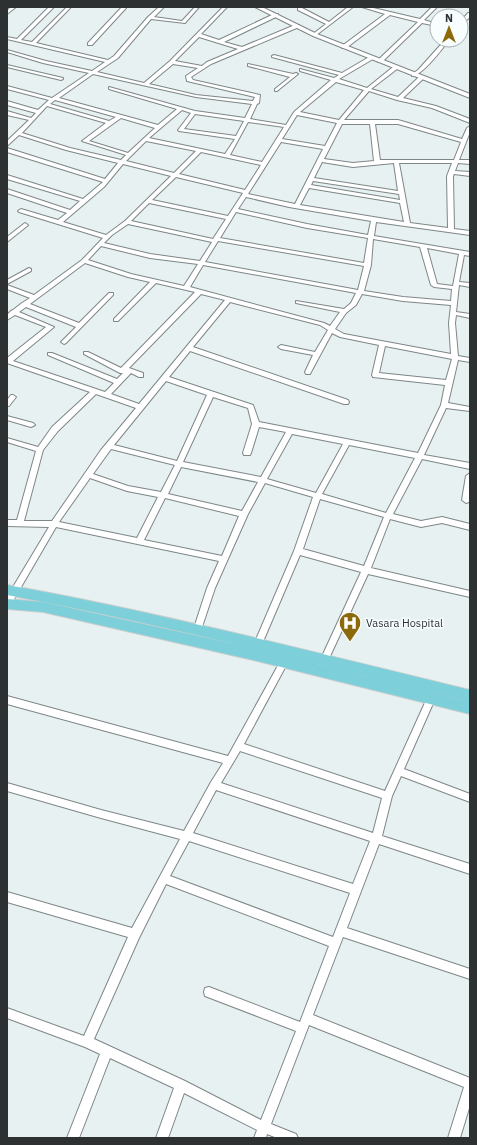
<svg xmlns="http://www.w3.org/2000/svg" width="477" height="1145" font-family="'IBM Plex Sans',sans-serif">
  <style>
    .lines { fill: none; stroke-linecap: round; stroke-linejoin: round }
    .minor-casing { stroke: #7e8687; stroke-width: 2 }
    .tertiary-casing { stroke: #7e8687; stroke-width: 2 }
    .primary-casing { stroke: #cdcece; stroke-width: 2 }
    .minor { fill: #fff; fill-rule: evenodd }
    .tertiary { fill: #fff; fill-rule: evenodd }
    .primary { fill: #7dd0d9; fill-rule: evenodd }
    .labels { text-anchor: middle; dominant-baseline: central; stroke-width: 3; stroke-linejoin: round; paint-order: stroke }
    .poi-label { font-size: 11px; fill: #2d3131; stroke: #f8feff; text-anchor: start }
  </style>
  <rect width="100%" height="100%" fill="#e8f1f2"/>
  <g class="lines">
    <g class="minor-casing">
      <g id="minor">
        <polygon points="11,7 16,7 7,14 7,11"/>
        <path d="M49 7H54L21 40 32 42 67 7H71L36 43 108 60 114 56 148 17 159 7H164L154 17 182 21 195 7H199L185 23 151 19 118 58 97 72 144 83 170 61 223 7H227L201 34 219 40 274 14H278V16L224 42 242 47 295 25H299V27L211 64 191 77 193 80 260 95 259 103 257 104 250 119 286 125 294 112 331 80 300 71V69L334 78 339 75 272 57V56L274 55 342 73 369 57H373V59L339 79 367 88 393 67H397V69L371 89 398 97 419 77H423V79L403 98 436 106 470 119V123L432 108 397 100 369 91 344 120H398L462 139 467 128 470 126V132L459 160H470V164L458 163 455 171 470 172V176L454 174 453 176 454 229 470 231V235L376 222 374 236 470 252V256L464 255 459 282 470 283V287L459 285 456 312 470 314V318L456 315 455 323 458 356 470 358V362L458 360 448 403 470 407V411L446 408 424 455 470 463V469L422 459 393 514 421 521 442 517 470 524V530L442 523 421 527 390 519 371 568 470 591V597L368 574 326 665 325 667 322 668 319 667 318 665 361 572 300 555 262 644 261 646H255L254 644 294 551 313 497 265 483 248 514 215 588 200 633H194L193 631 207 588 219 561 56 527 10 606 7 607V597L49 527 7 526V520H17L36 451 7 442V438L38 447 52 427 90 392 7 363V358L46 327 15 315 7 320V315L11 311 13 310 22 303 30 298 7 289V285L34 295 82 260 103 238 19 212 18 211 21 209 58 220 67 213 7 193V189L70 210 80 201 7 179V175L83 199 103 182 7 152V148L105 179 118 163 66 150 19 135 7 146V141L29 120 7 115V111L31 118 36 113 7 105V101L38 110 49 100 7 89V86L52 98 89 73 43 63 7 52V50L46 61 92 71 105 62 7 39V37L17 39ZM199 37 238 49 207 62 202 66 175 61ZM173 64 198 68 186 76 187 81 255 97 253 101 196 95 149 84ZM93 74 196 97 252 104 245 118 195 111 109 87V89L177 109 158 125 59 98ZM336 82 364 90 339 120 300 112ZM55 100 116 117 109 121 50 104ZM47 106 106 123 82 141 126 155 121 160 70 148 22 133ZM182 110 191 113 178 130 179 131 235 139 225 154 149 138ZM195 114 244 121 236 136 184 129ZM297 115 337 123 325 146 282 139ZM121 118 155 128 128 153 89 141ZM248 122 284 127 262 162 230 155ZM342 124H370L374 161 353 163 324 159ZM375 124H398L461 142 454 160H380ZM146 141 196 151 174 173 126 161ZM281 142 323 149 295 204 248 194ZM201 152 261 165 245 190 179 174ZM322 162 353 167 394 163 398 191 314 178ZM399 163H452L447 176 448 228 410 223ZM123 164 171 176 125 221 106 235 63 222 104 187ZM176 177 243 193 228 216 152 200ZM313 181 399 194 400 200 311 185ZM309 188 400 203 404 222 300 205ZM246 197 289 207 371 221 368 235 307 224 238 209ZM149 203 226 219 213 239 131 221ZM236 212 307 228 368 238 364 263 220 238ZM128 224 212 242 200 261 150 254 104 243 112 235ZM373 239 420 247 431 285 434 287 452 289 451 301 403 297 364 291 371 265ZM218 241 364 266 358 290 205 262ZM101 246 150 258 198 264 184 286 131 274 88 260ZM427 248 459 254 453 286 437 284ZM85 263 128 277 150 282 114 319V321H118L156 283 195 292 121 368 88 352H84V354L120 373H123L117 379 52 353H48V355L114 383 105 392 13 361 54 327 19 312 26 307 76 327 61 342 64 344 66 343 113 295V293H109L79 323 30 304ZM203 265 356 293 351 303 344 309 296 301V303L340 312 330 326 324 323 190 287ZM201 294 225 300 139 404 111 394 131 373 139 377H143V373L129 368ZM362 294 403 301 451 305 449 323 451 354 344 334 335 329 346 313 356 305ZM230 302 320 325 328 330 315 352 281 345 278 347 281 349 313 355 305 372 306 374H310L311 372 332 333 340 337 379 345 372 375 373 377 445 385 441 405 418 453 259 422 253 405 169 377 190 351 344 404H348L349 402 348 400 193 347ZM385 346 452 359 446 380 379 373ZM166 381 207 395 177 461 114 445ZM96 394 136 408 101 450 52 521H24L43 450 58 431ZM213 397 248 408 252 424 243 453 244 455H250L251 453 259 427 286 432 261 477 183 462ZM292 434 343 444 316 493 267 479ZM349 445 415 458 386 513 322 494ZM111 449 175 465 161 492 128 486 93 474ZM181 467 258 482 242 511 168 494ZM90 478 127 491 158 497 137 538 59 522ZM165 498 239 516 222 556 144 540ZM320 499 384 517 364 566 303 549Z"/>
        <polygon points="122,7 126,8 92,45 88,45 88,43"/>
        <polygon points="298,7 302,7 302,8 329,22 348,7 353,7 315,36 313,36 313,34 326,24 298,10"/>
        <polygon points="362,7 369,7 420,19 432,7 437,7 424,20 437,24 437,26 422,23 382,62 378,62 378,60 418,22 390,15 346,48 342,48 342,46 385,14"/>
        <polygon points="468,13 470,13 470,17 461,25 461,21"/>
        <path d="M445 40H449C443 48 422 76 412 76V74L418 70Z"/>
        <polygon points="248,64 293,74 296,73 298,74 277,91 275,91 275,89 290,77 248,66"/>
        <polygon points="7,65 63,78 63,79 61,80 7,67"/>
        <polygon points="25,223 28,225 27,226 7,242 7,237"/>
        <polygon points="29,268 31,269 31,271 7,284 7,280"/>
        <polygon points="11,395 13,395 16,397 9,406 7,406 7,400"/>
        <polygon points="7,416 33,423 35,425 31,427 7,420"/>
        <polygon points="470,473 470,499 469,502 466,503 462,500 466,476"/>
        <path d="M284 659 287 660 288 662 244 744 385 791 428 696 431 695 434 696 435 699 404 769 470 794V802L401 776 392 796 382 836 470 864V874L379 844 347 928 470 969V979L343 937 313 1015 470 1078V1105L460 1138H448L464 1087 309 1025 271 1124 296 1134 298 1138H277L267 1134 266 1138H254L257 1130 184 1093 168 1138H156L174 1088 110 1058 79 1138H67L100 1054 85 1047 7 1018V1008L84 1036 128 937 7 902V892L132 928 180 839 101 818 7 791V783L101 810 184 831 211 782 223 763 7 704V696L228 756 281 660ZM240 751 382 798 373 833 221 783ZM216 790 370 841 353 884 193 833ZM189 841 350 893 333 937 170 876ZM166 884 329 946 300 1022 209 987 205 988 204 992 205 996 296 1031 261 1120 185 1081 94 1039 139 938Z"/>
      </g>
    </g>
    <g class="tertiary-casing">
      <polygon id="tertiary" points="255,7 262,7 317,34 470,94 470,98 313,36"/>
    </g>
    <g class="primary-casing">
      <g id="primary">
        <path d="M7 585C163 613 316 653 470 690V702C316 664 163 624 7 595Z"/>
        <polygon points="7,599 43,602 253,648 470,702 470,714 253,660 43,612 7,609"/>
      </g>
    </g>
    <use href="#minor" class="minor"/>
    <use href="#tertiary" class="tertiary"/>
    <use href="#primary" class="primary"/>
  </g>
  <defs>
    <g id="hospital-pin" transform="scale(1.15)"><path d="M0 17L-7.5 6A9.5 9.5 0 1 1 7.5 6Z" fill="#8c690a" stroke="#f8feff"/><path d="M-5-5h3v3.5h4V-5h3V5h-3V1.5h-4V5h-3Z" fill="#fff"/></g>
  </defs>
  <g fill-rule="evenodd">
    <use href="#hospital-pin" x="350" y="623"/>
  </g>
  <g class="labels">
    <g class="poi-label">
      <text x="366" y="623">Vasara Hospital</text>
    </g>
  </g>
  <rect width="477" height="1145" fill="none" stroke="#2d3131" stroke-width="16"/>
  <g transform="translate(449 28)"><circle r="19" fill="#f8feff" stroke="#a7acad"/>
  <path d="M0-3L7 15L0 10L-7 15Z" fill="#8c690a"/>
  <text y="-6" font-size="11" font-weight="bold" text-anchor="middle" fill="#2d3131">N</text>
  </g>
</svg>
